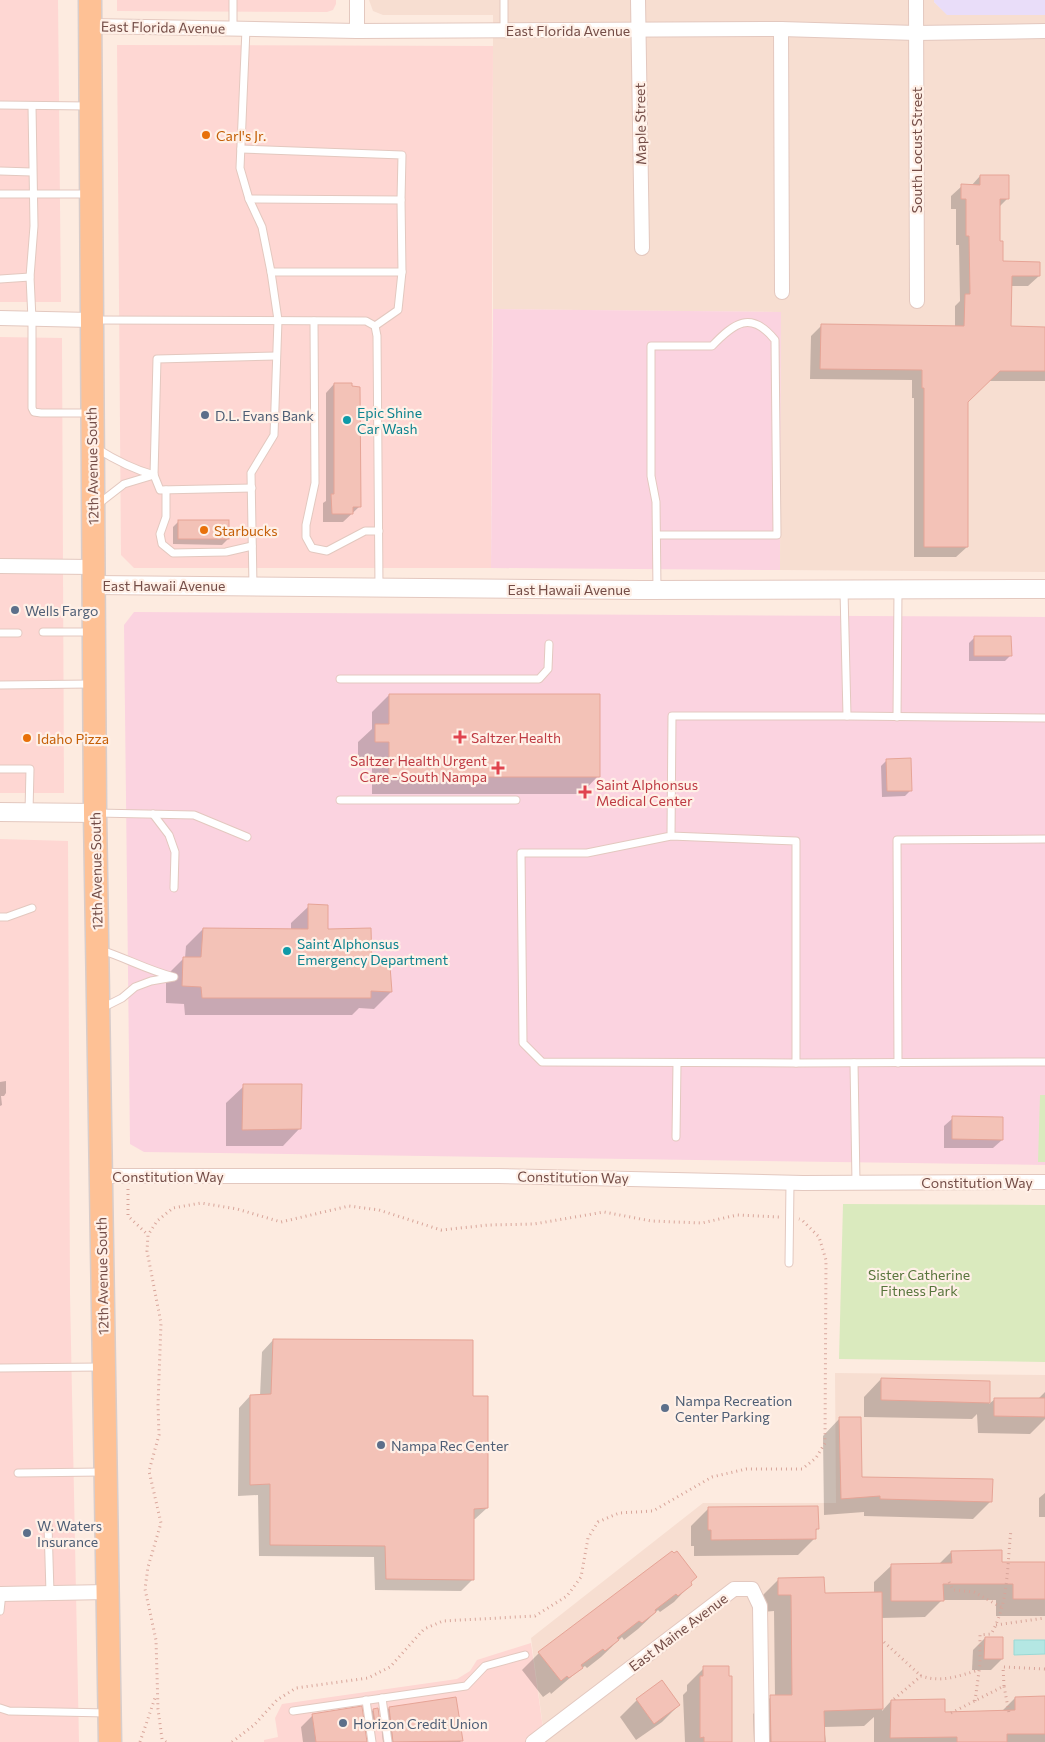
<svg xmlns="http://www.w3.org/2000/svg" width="1045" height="1742" font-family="Commissioner,sans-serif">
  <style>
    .residential { fill: #f7ded1 }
    .commercial { fill: #fed7d3 }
    .education { fill: #e9ddf9 }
    .medical { fill: #fbd3e0 }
    .green { fill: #daeabe }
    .water { fill: #b4e7e3; stroke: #9ad9d5 }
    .shadow { fill: #0003 }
    .building { fill: #f3c2b7; stroke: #e6a496 }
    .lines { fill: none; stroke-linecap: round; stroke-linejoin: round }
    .service-casing { stroke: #e3c8bf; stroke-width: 9 }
    .minor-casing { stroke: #e3c8bf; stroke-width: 16 }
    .tertiary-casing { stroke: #e3c8bf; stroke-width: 20 }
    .primary-casing { stroke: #d8cdcb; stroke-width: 25 }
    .path { stroke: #d8a59a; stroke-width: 3; stroke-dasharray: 1 4; stroke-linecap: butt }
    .service { stroke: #fff; stroke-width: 7 }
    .minor { stroke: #fff; stroke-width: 14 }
    .tertiary { stroke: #fff; stroke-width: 18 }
    .primary { stroke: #fec195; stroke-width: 22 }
    .food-dot { fill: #e8710a; stroke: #fff0e7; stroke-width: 2 }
    .service-dot { fill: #5c6f8a; stroke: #fff0e7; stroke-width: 2 }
    .culture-dot { fill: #0f9aa8; stroke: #fff0e7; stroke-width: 2 }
    .health-dot { fill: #e0444e; stroke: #fff0e7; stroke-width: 2 }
    .labels { text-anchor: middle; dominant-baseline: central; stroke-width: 4.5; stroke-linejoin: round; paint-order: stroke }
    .street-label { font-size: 14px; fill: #744d47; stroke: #fff0e7 }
    .food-label { font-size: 14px; fill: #c56008; stroke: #fff0e7; text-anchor: start }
    .culture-label { font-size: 14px; fill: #0d838f; stroke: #fff0e7; text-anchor: start }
    .service-label { font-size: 14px; fill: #4e5e75; stroke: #fff0e7; text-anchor: start }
    .health-label { font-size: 14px; fill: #be3a42; stroke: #fff0e7; text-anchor: start }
    .park-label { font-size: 14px; fill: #58753c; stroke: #fff0e7 }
  </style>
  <rect width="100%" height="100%" fill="#fdebe0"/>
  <g class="residential">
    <polygon points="369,0 934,0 934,2 948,15 1045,15 1045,572 780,570 781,312 493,309 493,15 383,15 373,11"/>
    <polygon points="835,1373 1045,1375 1045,1742 545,1742 531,1638 703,1503 836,1503"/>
  </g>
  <g class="commercial">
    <polygon points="0,0 58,0 61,302 0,302"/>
    <polygon points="117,0 336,0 336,4 333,10 327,12 117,11"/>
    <polygon points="117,45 493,46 491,568 134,568 121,555"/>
    <polygon points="0,337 62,338 64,793 0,793"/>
    <polygon points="0,839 68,841 70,1294 79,1742 0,1742"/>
    <polygon points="531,1643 545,1742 264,1742 264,1740 278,1737 275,1718 282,1704 457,1679 470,1671 477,1660"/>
  </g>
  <polygon class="education" points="934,0 1045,0 1045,15 947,15 934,2"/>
  <g class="medical">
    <polygon points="493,309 781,312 780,570 491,568"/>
    <polygon points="134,612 1045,617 1045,1165 144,1152 130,1144 124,625"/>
  </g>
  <g class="green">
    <polygon points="1040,1095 1045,1095 1045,1162 1038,1162"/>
    <polygon points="843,1204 1045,1205 1045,1362 839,1359"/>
  </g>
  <polygon class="water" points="1014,1640 1045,1640 1045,1654 1014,1655"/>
  <g class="shadow">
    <polygon points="980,176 1007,199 998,208 999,243 1002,263 1039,276 1028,286 1010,286 1010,327 1045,328 1045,381 988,381 967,402 967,547 956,557 914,557 914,398 912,398 912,380 810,379 811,336 821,326 955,327 955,306 960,301 959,245 956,245 956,209 951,209 951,196 962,186 971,186"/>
    <polygon points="334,384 359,507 343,522 323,522 323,503 326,501 326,393"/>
    <polygon points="179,521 228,539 222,545 173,544 173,527"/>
    <polygon points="975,637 1010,656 1005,661 969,661 969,643"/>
    <polygon points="389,695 598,776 581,794 372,794 372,759 358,759 358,742 372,729 372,712"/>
    <polygon points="887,760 911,790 905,796 882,797 881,766"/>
    <polygon points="309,906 327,930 391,992 374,1009 359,1008 352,1015 185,1015 184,1004 166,1003 166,976 184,958 185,958 186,946 203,929 291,930 291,923"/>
    <polygon points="6,1081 6,1093 4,1096 1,1096 2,1105 0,1106 0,1082"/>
    <polygon points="244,1086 300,1128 283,1146 226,1146 226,1103"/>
    <polygon points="953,1118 1002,1140 993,1148 944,1148 944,1126"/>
    <polygon points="273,1340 472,1397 487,1508 475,1519 473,1519 473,1579 461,1591 375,1590 374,1557 259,1556 258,1495 238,1496 239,1408 250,1396 260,1396 262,1352"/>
    <polygon points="881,1379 989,1382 989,1404 995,1399 1039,1398 1045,1392 1045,1419 1030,1434 978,1433 977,1414 972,1419 864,1417 864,1397"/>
    <polygon points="840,1418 860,1478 991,1501 973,1519 864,1516 864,1512 824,1515 823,1436"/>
    <polygon points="1045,1493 1045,1517 1039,1517 1039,1498"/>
    <polygon points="708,1509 817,1529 815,1532 815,1538 798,1555 694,1556 694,1546 691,1546 691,1526"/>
    <polygon points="951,1552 1001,1563 1045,1563 1045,1616 996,1616 996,1600 942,1600 925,1617 881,1618 882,1711 891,1701 944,1713 1001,1712 1015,1698 1045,1697 1045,1742 874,1742 874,1717 864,1726 824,1727 826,1742 754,1742 753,1714 771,1697 775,1697 774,1611 762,1612 761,1597 779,1579 823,1594 874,1593 874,1582 892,1565 939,1564"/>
    <polygon points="690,1583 691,1584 674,1602 660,1612 658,1610 638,1629 624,1640 622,1637 601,1657 587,1668 585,1666 578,1671 551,1694 550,1692 543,1697 522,1670 539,1653"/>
    <polygon points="985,1638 1002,1659 991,1670 972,1670 973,1650"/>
    <polygon points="704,1668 731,1742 685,1742 683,1695 687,1691 687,1685"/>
    <polygon points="661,1681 679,1705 662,1722 636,1740 620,1717 637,1700"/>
    <polygon points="389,1708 461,1741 460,1742 383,1742 380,1717"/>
    <polygon points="373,1710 379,1722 367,1733 364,1734 366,1742 303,1742 301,1727 313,1715 363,1721"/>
  </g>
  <g class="building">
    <polygon points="980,175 1009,175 1009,199 1000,199 1000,241 1003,241 1003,261 1040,262 1040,276 1012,276 1011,326 1045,327 1045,371 1000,371 968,402 968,547 924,547 924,388 922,388 922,370 820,369 821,324 964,326 965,294 970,294 969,236 966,236 966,199 961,199 961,184 980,185"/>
    <polygon points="334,383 352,383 352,386 360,387 361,507 353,507 353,514 332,514 331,494 334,494"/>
    <rect x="178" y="520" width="51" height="19"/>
    <polygon points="974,636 1011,636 1012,656 974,656"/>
    <polygon points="389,694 600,694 600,777 389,777 389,742 375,742 375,724 389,724"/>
    <polygon points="911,758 912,791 887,791 886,759"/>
    <polygon points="308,904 328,905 328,929 371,928 372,965 390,966 392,992 371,991 371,998 202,998 201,987 182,986 183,957 201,957 203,928 308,929"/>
    <polygon points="243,1084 302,1084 301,1129 242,1130"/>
    <polygon points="952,1116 1003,1117 1003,1140 952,1139"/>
    <polygon points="273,1339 473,1340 473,1396 488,1396 488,1508 474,1509 474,1580 386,1579 385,1546 270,1545 270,1484 250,1485 250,1395 271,1394"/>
    <polygon points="881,1378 990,1381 990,1403 881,1400"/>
    <polygon points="994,1398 1045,1398 1045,1417 994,1416"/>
    <polygon points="839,1417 861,1417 862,1477 993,1479 992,1502 880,1499 880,1496 841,1499"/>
    <polygon points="818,1506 819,1529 816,1529 816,1539 711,1540 711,1530 708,1530 708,1507"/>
    <polygon points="1002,1550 1002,1562 1045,1562 1045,1599 1013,1599 1013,1584 943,1584 944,1601 891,1601 891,1564 952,1563 951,1551"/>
    <polygon points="672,1551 674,1553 677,1551 697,1577 691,1582 692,1585 678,1596 676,1594 655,1610 656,1612 642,1623 639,1621 617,1638 619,1640 605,1651 603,1649 581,1665 583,1668 569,1678 567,1676 561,1681 538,1652"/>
    <polygon points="824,1577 825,1593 882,1592 883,1709 824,1711 825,1742 771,1742 770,1695 792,1695 791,1595 778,1595 778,1578"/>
    <polygon points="985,1637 1003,1637 1003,1659 984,1659"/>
    <polygon points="703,1666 729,1666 729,1676 732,1676 732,1742 704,1742 704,1737 700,1738 700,1676 703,1676"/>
    <polygon points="662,1680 680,1705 654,1724 636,1699"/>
    <polygon points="1045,1696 1045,1734 1007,1734 1007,1742 957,1742 957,1737 890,1738 891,1700 945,1699 945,1712 1015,1710 1015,1697"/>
    <polygon points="456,1697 463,1741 393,1742 389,1707"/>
    <polygon points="362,1706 367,1742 316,1742 312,1714"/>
    <polygon points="378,1708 380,1722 375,1723 373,1709"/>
  </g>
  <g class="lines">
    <g class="service-casing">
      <g id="service">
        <polyline points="233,0 233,28"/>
        <polyline points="246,29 240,168 249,199 262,227 271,272 278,320 274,435 251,473 253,586"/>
        <polyline points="504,30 504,0"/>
        <polyline points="0,105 88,106"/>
        <polyline points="32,106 34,226 30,277 32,319 32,408 34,412 41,413 89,413"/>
        <polyline points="241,149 402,155 401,200 249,199"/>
        <polyline points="0,171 32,172"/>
        <polyline points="0,194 87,194"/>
        <polyline points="271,272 402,272 401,200"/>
        <polyline points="0,279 30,277"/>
        <polyline points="94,320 366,321 375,326 377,336 379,587"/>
        <polyline points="314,321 315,483 306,525 306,537 312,548 327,551 365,531 379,531"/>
        <polyline points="375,326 398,310 402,272"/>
        <path d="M96 448C115 460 132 469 154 475L124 484 97 505"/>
        <polyline points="252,488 160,490 154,475 157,359 276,356"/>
        <polyline points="166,490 166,517 160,534 162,544 173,553 226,552 252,546"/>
        <path d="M657 535H777L775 340C751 310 734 323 712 346H651V476L656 502 657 589"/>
        <polyline points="844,591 847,716"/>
        <polyline points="43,632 92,632"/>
        <polyline points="0,633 18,633"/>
        <polyline points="340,679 539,679 548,669 549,644"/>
        <polyline points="0,685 91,684"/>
        <polyline points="897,717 898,590"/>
        <polyline points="0,769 30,769 29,812"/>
        <polyline points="340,800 516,800"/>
        <polyline points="97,813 194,815 247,837"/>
        <polyline points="153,814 169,835 175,852 174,888"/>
        <polyline points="671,836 796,841 796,1063 542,1062 523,1043 521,853 587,853 671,836 672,716 847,716 1045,718"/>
        <polyline points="0,917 7,917 32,908"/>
        <path d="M101 950C126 958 147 970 174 977L151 981 135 987 122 998 102 1008"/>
        <polyline points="796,1063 1045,1062"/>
        <polyline points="854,1063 856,1183"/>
        <polyline points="898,1063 897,840 1045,839"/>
        <polyline points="676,1137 677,1063"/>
        <polyline points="789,1263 790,1183"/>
        <polyline points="0,1368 100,1367"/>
        <polyline points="18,1473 102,1472"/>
        <polyline points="48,1525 50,1593"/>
        <polyline points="0,1611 2,1593"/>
        <polyline points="382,1698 388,1742"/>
        <polyline points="366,1700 372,1742"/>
        <polyline points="0,1708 9,1711 107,1713"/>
        <polyline points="293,1711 466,1686 485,1666 525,1655"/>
      </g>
    </g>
    <g class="minor-casing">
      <g id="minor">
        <polyline points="638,0 642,248"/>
        <polyline points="916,0 917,301"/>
        <polyline points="90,26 357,31 781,29 916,33 1045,31"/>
        <polyline points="781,29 782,292"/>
        <polyline points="357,31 357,0"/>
        <polyline points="0,318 91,320"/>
        <polyline points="0,566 93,567"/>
        <polyline points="100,1176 498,1176 803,1183 1045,1182"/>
        <polyline points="0,1594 108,1592"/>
        <polyline points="533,1742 734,1589 752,1589 760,1606 762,1742"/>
      </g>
    </g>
    <g class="tertiary-casing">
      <g id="tertiary">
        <polyline points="93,585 641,590 1045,589"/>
        <polyline points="0,812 95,813"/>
      </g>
    </g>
    <g class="primary-casing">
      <polyline id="primary" points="90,0 95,813 110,1742"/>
    </g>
    <g class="path">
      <polyline points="128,1189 128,1216 148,1235"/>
      <polyline points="949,1582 953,1590 974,1592 1001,1607"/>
      <polyline points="996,1625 1045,1618"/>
      <polyline points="884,1642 921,1676"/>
      <polyline points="1004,1686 1003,1667 1045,1669"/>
      <path d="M894 1699 921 1676C942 1683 958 1676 979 1670"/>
      <path d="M975 1701 980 1664V1635L991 1634C1009 1604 1007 1564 1011 1530"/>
      <polyline points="951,1713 1004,1686 1009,1713"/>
      <polyline points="140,1742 156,1695"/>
      <polyline points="166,1742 162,1739 158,1709 156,1640 145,1589 148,1567 161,1523 149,1471 159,1435 158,1405 161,1323 147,1251 148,1235 157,1221 173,1208 201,1203 237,1209 281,1222 349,1206 379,1210 441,1230 489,1225 534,1224 604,1212 651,1221 702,1223 737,1215 780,1217"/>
      <polyline points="232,1742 254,1725 277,1700 296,1688 368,1678 390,1667 424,1629 443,1621 535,1616 567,1596 581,1577 588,1538 598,1522 619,1513 653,1511 712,1477 746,1469 802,1469 816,1458 825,1443 826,1260 819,1237 802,1220 799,1219"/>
    </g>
    <use href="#service" class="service"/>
    <use href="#minor" class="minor"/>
    <use href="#tertiary" class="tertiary"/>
    <use href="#primary" class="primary"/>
  </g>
  <g class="food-dot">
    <circle cx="206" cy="135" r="5"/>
    <circle cx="204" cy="530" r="5"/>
    <circle cx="27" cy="738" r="5"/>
  </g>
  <g class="service-dot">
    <circle cx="205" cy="415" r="5"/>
    <circle cx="15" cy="610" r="5"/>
    <circle cx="665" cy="1408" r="5"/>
    <circle cx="381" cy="1445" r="5"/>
    <circle cx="27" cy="1533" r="5"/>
    <circle cx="343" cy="1723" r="5"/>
  </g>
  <g class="culture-dot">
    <circle cx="347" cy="420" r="5"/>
    <circle cx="287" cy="951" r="5"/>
  </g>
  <g class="health-dot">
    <path d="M457.5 729.5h5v5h5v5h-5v5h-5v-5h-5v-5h5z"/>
    <path d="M495.5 760.5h5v5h5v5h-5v5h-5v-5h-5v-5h5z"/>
    <path d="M582.5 784.5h5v5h5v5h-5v5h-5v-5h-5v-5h5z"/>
  </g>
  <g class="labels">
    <g class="street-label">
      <text transform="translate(163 27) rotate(1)">East Florida Avenue</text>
      <text x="568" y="30">East Florida Avenue</text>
      <text transform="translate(640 124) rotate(-91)">Maple Street</text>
      <text transform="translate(916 150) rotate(-90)">South Locust Street</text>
      <text transform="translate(92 466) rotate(-91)">12th Avenue South</text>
      <text x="164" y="585">East Hawaii Avenue</text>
      <text x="569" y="589">East Hawaii Avenue</text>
      <text transform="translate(96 871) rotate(-91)">12th Avenue South</text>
      <text x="168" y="1176">Constitution Way</text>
      <text transform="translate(573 1177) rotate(1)">Constitution Way</text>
      <text x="977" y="1182">Constitution Way</text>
      <text transform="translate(102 1276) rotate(-91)">12th Avenue South</text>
      <text transform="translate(678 1632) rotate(-37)">East Maine Avenue</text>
    </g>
    <g class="food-label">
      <text x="216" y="135">Carl's Jr.</text>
      <text x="214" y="530">Starbucks</text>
      <text x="37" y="738">Idaho Pizza</text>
    </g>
    <g class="culture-label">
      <text x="357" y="412">Epic Shine<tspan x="357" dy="16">Car Wash</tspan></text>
      <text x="297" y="943">Saint Alphonsus<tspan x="297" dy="16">Emergency Department</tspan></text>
    </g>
    <g class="service-label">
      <text x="215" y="415">D.L. Evans Bank</text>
      <text x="25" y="610">Wells Fargo</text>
      <text x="675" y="1400">Nampa Recreation<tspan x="675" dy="16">Center Parking</tspan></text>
      <text x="391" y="1445">Nampa Rec Center</text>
      <text x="37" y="1525">W. Waters<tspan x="37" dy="16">Insurance</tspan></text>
      <text x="353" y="1723">Horizon Credit Union</text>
    </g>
    <g class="health-label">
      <text x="471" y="737">Saltzer Health</text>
      <text x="487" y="760" text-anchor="end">Saltzer Health Urgent<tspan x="487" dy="16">Care - South Nampa</tspan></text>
      <text x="596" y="784">Saint Alphonsus<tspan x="596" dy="16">Medical Center</tspan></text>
    </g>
    <g class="park-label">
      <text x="919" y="1274">Sister Catherine<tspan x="919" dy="16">Fitness Park</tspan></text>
    </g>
  </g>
</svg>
